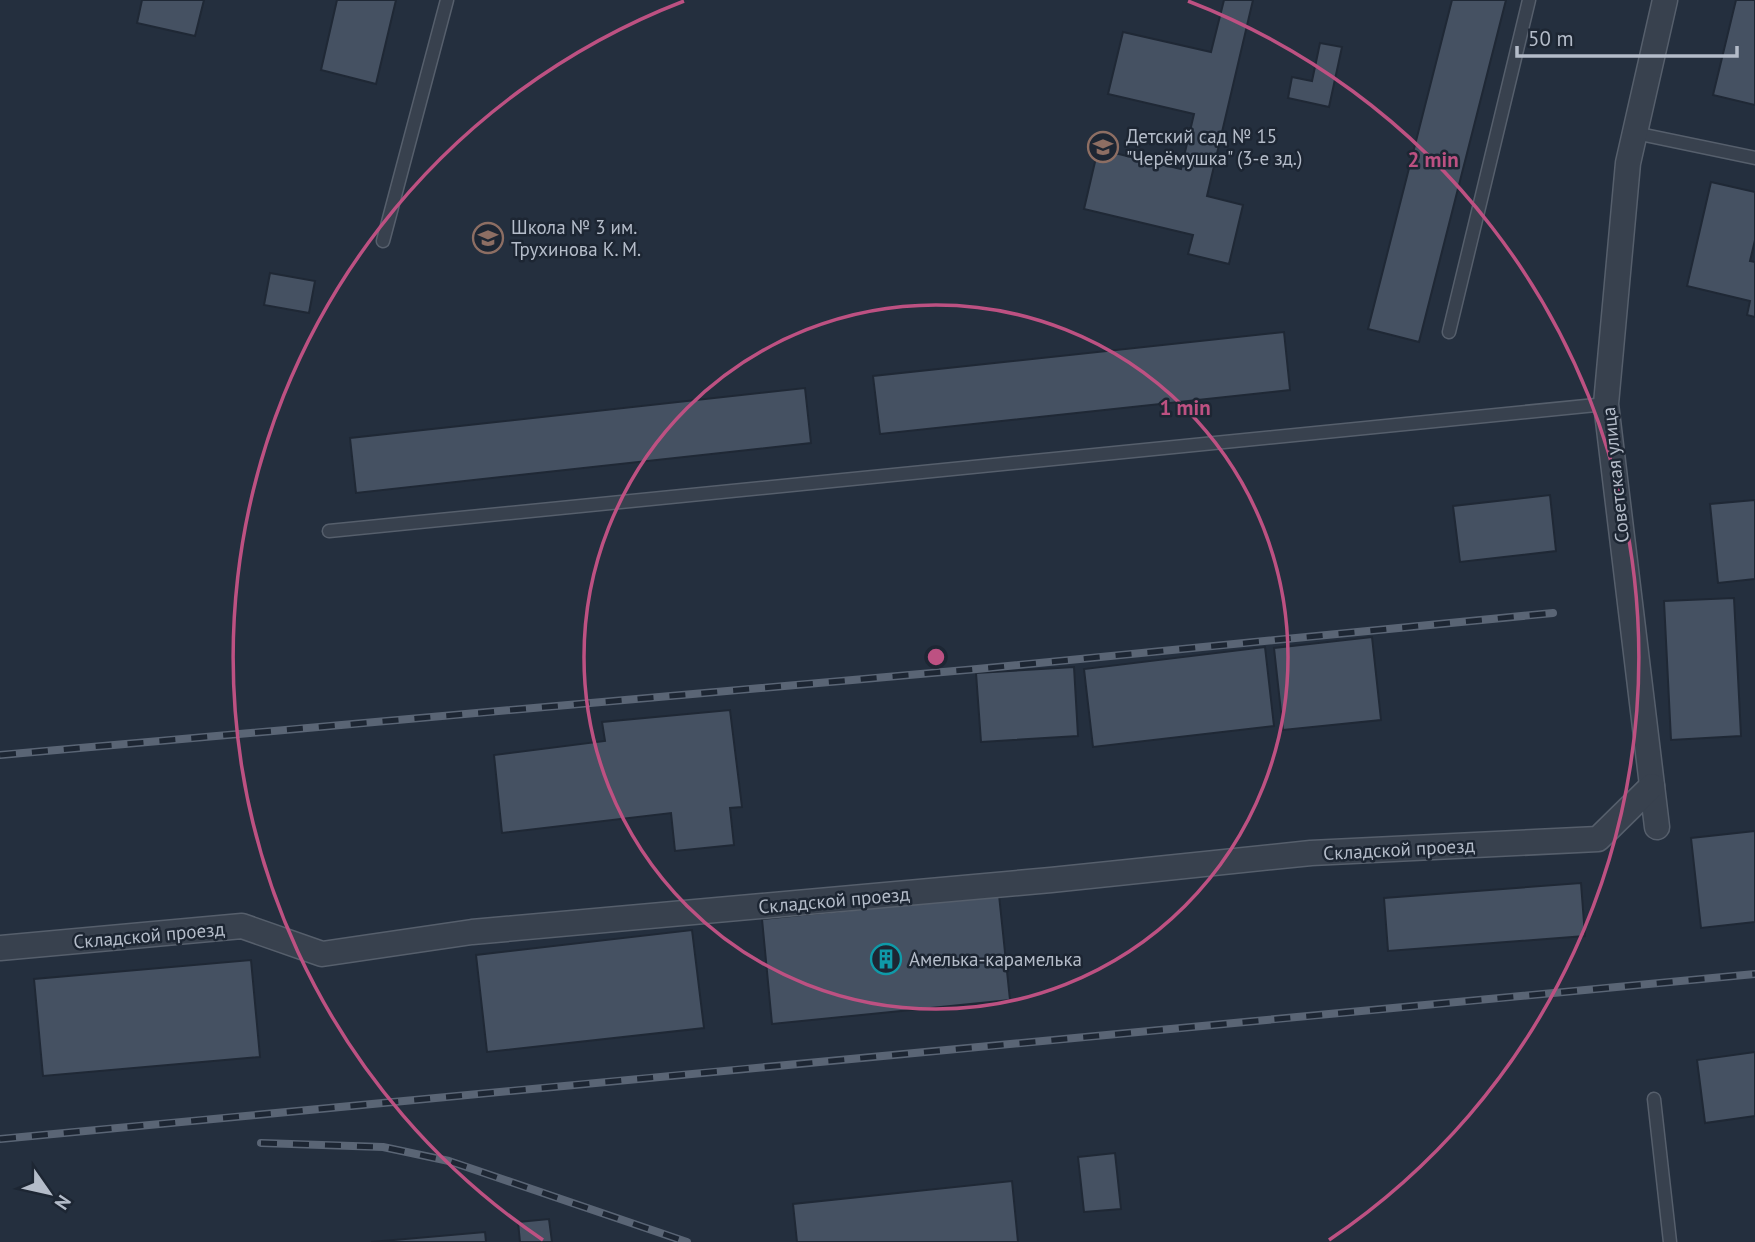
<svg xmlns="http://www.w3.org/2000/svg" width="1755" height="1242" font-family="'PT Sans',sans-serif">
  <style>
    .building { fill: #455162; stroke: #1f2835; stroke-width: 2 }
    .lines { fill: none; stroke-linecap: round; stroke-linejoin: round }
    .service-casing { stroke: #565f6c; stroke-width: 15 }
    .minor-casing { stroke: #565f6c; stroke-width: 27 }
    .service { stroke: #38414e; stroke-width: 12 }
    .minor { stroke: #38414e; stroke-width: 24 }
    .rail-casing { stroke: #5a6575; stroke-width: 8 }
    .rail { stroke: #1d2633; stroke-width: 5; stroke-dasharray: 16; stroke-linecap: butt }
    .ring { fill: none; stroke: #bd5182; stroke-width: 3.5 }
    .labels { text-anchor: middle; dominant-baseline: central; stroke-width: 5; stroke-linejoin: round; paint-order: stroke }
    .poi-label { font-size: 19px; fill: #b4bcc9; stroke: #1d2633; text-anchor: start }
    .street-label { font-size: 19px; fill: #b4bcc9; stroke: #1d2633 }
    .centre { fill: #bd5182; stroke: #1d2633; stroke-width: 3.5 }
    .ring-label { font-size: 21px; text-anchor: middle; font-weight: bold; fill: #bd5182; stroke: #1d2633; stroke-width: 5; stroke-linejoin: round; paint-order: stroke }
  </style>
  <rect width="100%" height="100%" fill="#242f3e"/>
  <g class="building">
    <polygon points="142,0 204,0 195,36 137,23"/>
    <polygon points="337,0 396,0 376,84 321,70"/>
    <polygon points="1224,0 1253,0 1207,196 1243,205 1229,264 1188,254 1193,235 1084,209 1098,149 1181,169 1194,114 1108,94 1123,32 1211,52"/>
    <polygon points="1452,0 1506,0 1419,342 1368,329"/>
    <polygon points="1736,0 1755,0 1755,105 1713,95"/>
    <polygon points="1320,43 1342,47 1329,107 1288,98 1292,77 1312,81"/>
    <polygon points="1711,182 1755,192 1755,240 1750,261 1755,262 1755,317 1747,315 1750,301 1687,286"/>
    <polygon points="270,273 315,281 309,313 264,305"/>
    <polygon points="1284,332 1290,390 880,434 873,376"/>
    <polygon points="805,388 811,443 356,493 350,438"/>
    <polygon points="1550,495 1556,551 1460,562 1453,506"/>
    <polygon points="1755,500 1755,579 1718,583 1710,504"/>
    <polygon points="1734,598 1741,736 1671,740 1664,601"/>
    <polygon points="1372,637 1381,720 1283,730 1274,648"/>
    <polygon points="1265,647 1274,726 1093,747 1084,669"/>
    <polygon points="1074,667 1078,736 981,742 976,673"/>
    <polygon points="730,710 742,807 730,808 734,845 675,851 671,813 502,833 494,755 605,741 602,722"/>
    <polygon points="1755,831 1755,922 1701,928 1691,838"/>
    <polygon points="1581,883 1585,936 1388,951 1384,898"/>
    <polygon points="999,895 1010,1000 772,1024 762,919"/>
    <polygon points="692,930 704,1028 487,1052 476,955"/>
    <polygon points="251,960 260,1057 43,1076 34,979"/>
    <polygon points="1755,1052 1755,1116 1705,1123 1697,1060"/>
    <polygon points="1115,1153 1121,1209 1084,1212 1078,1157"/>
    <polygon points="1012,1181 1018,1242 797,1242 793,1204"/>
    <polygon points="549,1219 552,1242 520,1242 518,1222"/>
    <polygon points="485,1232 486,1242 371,1242"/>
  </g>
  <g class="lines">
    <g class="service-casing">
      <g id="service">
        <polyline points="1635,133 1755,158"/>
        <polyline points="383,241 447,0"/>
        <polyline points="1449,332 1529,0"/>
        <polyline points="329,531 1606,404"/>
        <polyline points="1654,1099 1670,1242"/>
      </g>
    </g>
    <g class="minor-casing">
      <g id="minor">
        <polyline points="1657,827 1606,404 1628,163 1665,0"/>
        <polyline points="0,948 242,926 322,954 472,932 1051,880 1311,853 1598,839 1652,786"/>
      </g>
    </g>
    <use href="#service" class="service"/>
    <use href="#minor" class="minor"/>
    <g class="rail-casing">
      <g id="rail">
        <polyline points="0,755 977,669 1553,613"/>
        <polyline points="0,1139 1755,974"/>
        <polyline points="261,1143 383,1147 449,1161 687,1242"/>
      </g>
    </g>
    <use href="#rail" class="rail"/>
  </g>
  <g class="ring">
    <circle cx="936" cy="657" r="352"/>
    <path d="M543 1240A703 703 0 0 1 684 1M1188 1A703 703 0 0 1 1329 1240"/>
  </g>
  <defs>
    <g id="school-ring" transform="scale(1.575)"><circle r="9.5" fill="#1d2633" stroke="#8d6e63" stroke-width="1.5"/><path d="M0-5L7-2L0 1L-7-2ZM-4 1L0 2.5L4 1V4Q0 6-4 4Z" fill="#8d6e63"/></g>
    <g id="building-ring" transform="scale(1.575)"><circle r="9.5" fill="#1d2633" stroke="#0f9aa8" stroke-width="1.5"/><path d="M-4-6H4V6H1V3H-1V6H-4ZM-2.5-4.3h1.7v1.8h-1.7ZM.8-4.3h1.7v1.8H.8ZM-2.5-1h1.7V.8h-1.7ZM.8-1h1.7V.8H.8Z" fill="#0f9aa8"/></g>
  </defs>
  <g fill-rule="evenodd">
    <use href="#school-ring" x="1103" y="147"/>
    <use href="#school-ring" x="488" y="238"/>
    <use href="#building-ring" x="886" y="959"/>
  </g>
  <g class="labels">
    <g class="poi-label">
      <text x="1126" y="136">Детский сад № 15<tspan x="1126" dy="22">"Черёмушка" (3-е зд.)</tspan></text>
      <text x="511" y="227">Школа № 3 им.<tspan x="511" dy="22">Трухинова К. М.</tspan></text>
      <text x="909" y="959">Амелька-карамелька</text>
    </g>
    <g class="street-label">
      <text transform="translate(1615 475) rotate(-96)">Советская улица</text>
      <text transform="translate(1399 849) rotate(-3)">Складской проезд</text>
      <text transform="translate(834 900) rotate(-5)">Складской проезд</text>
      <text transform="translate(149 935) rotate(-5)">Складской проезд</text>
    </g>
  </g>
  <circle cx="936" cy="657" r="10" class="centre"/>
  <g class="ring-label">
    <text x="1433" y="167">2 min</text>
    <text x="1185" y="415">1 min</text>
  </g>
  <g transform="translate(49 1193) rotate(124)" stroke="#1d2633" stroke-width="5" paint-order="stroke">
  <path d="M0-5L12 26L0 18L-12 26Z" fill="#b4bcc9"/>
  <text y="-10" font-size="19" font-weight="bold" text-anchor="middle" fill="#b4bcc9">N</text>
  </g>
  <path d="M1517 46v10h220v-10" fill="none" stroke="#b4bcc9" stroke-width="3.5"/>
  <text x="1528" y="46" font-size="21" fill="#b4bcc9" stroke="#1d2633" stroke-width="5" paint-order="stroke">50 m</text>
</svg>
